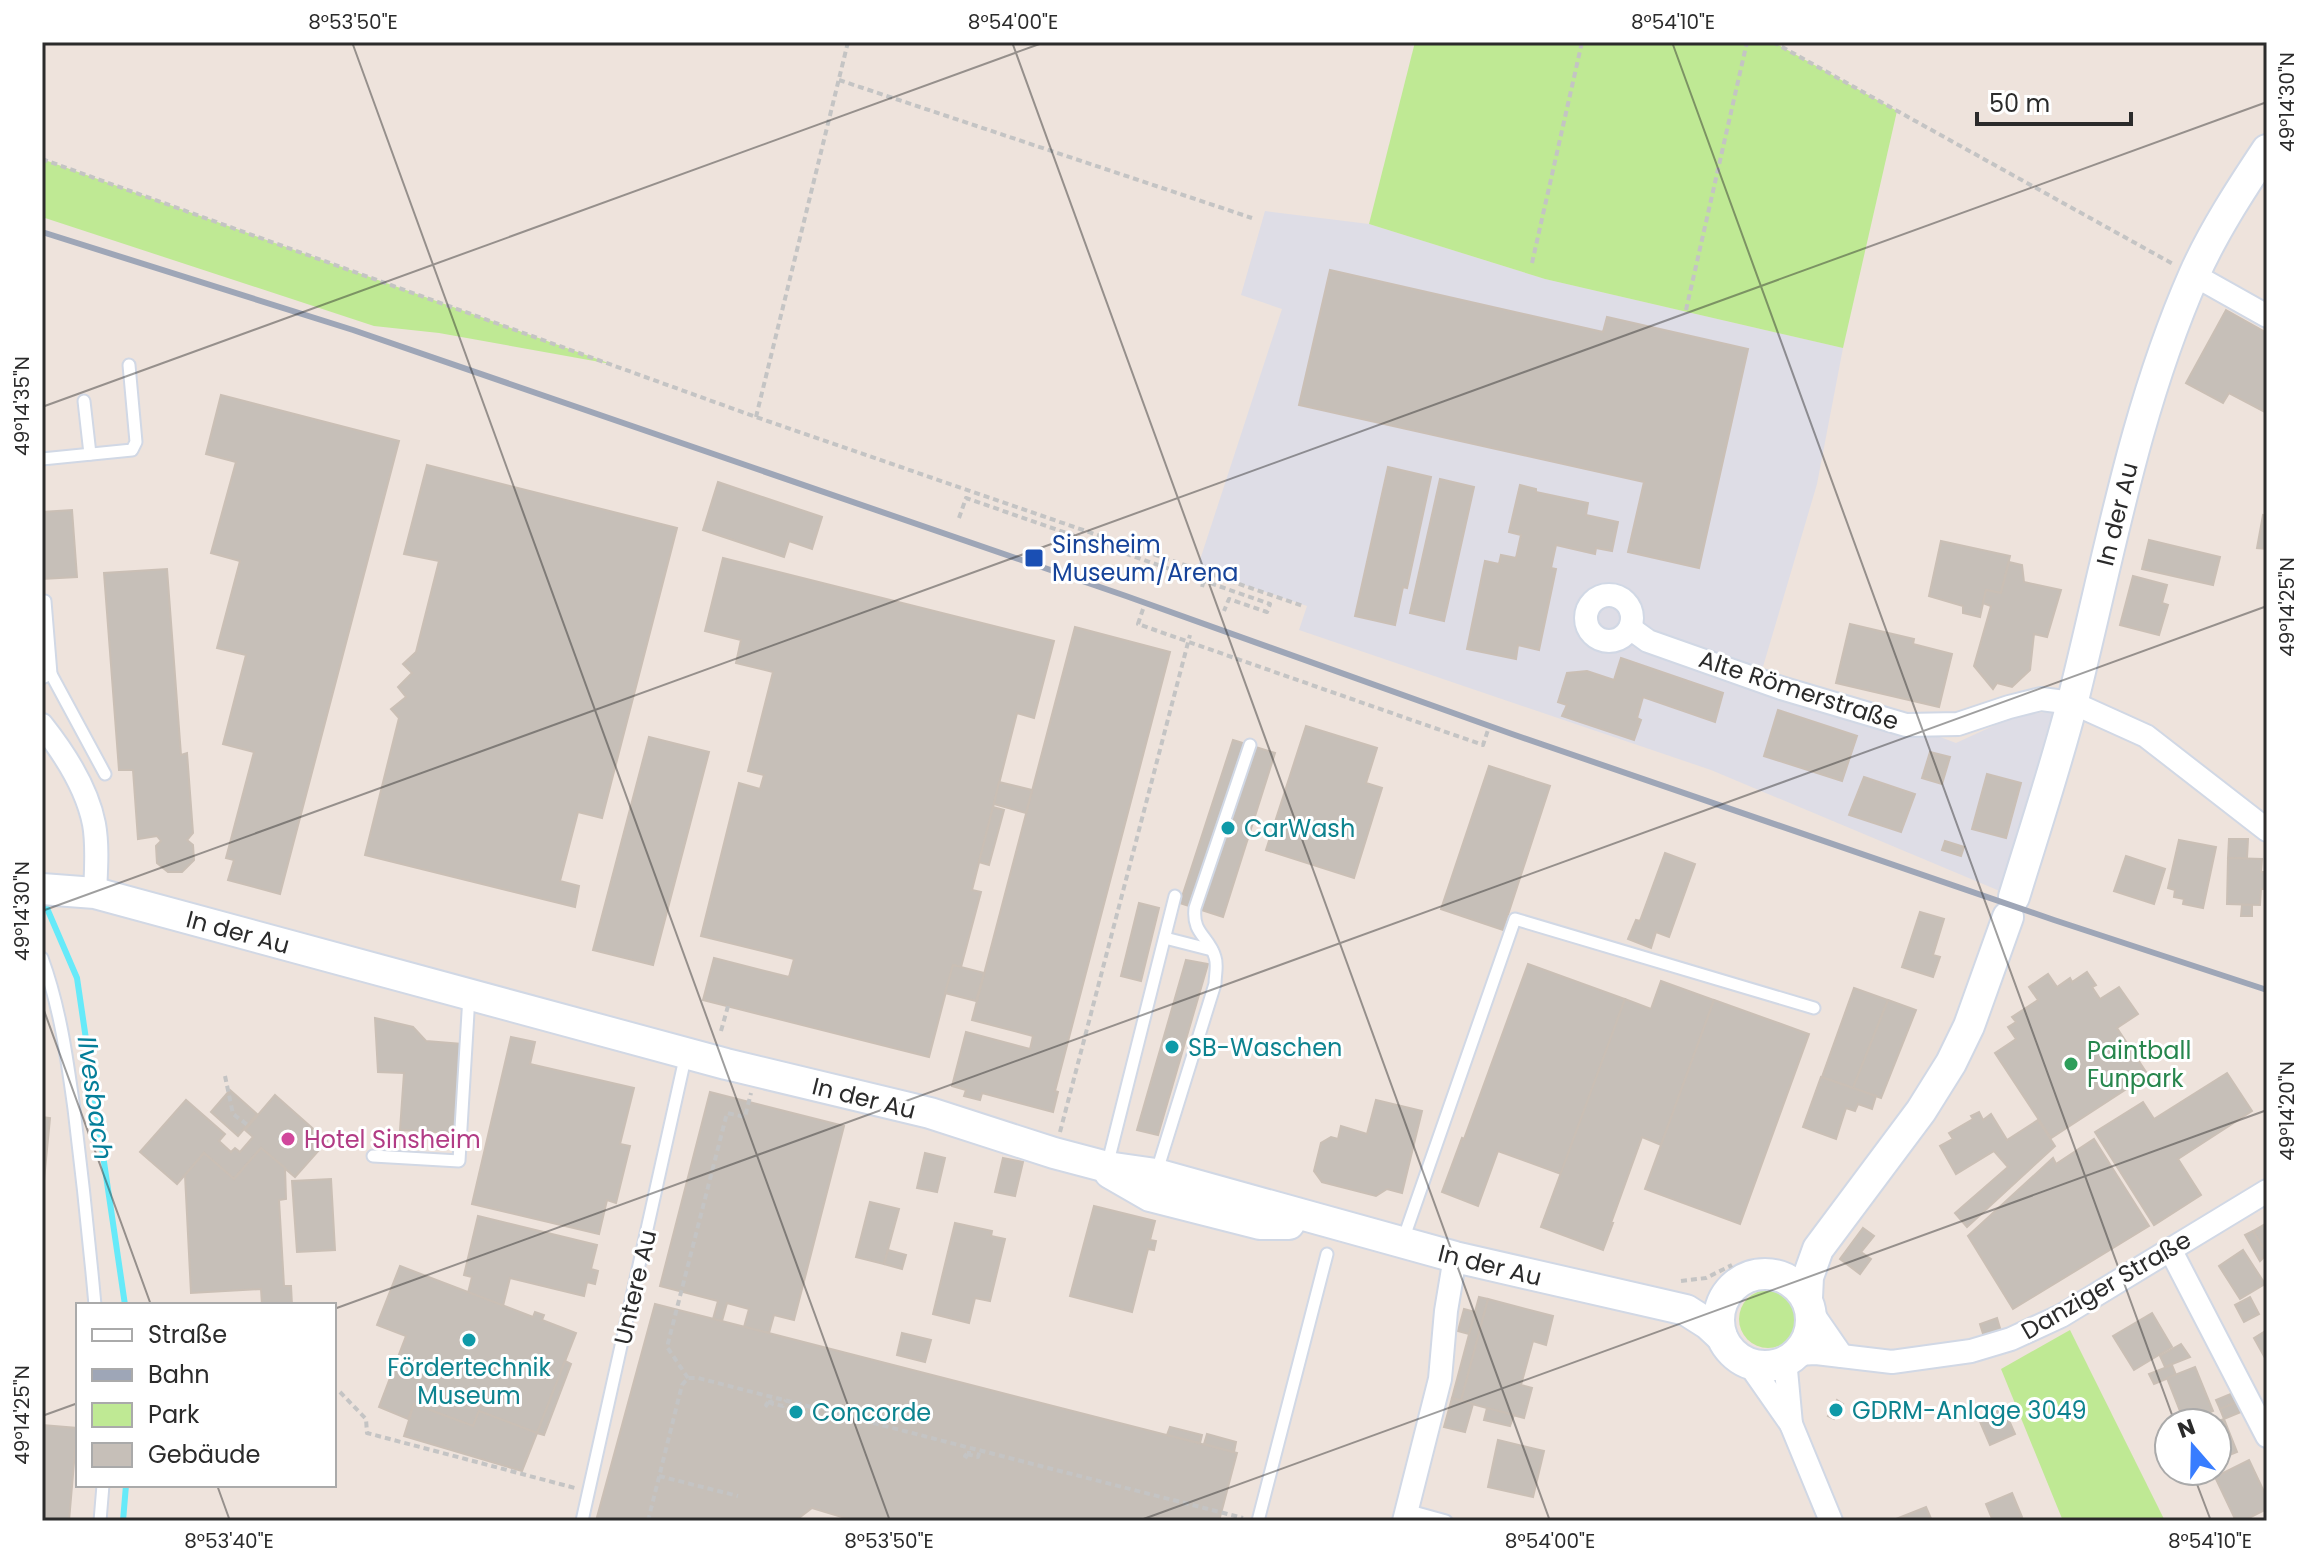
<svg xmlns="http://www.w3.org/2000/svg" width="2309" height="1563" font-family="Poppins,sans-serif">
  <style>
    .industrial { fill: #dedde6 }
    .green { fill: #bfe994 }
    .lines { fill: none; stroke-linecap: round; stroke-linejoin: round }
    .stream { stroke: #66eaf9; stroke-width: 6 }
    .building { fill: #c6bfb8; stroke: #cabfb5; stroke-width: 2 }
    .lane-casing { stroke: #d1d8e5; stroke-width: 15 }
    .street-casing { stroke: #d1d8e5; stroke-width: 26 }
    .secondary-casing { stroke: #d1d8e5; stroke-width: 34 }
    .path { stroke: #c4c4c4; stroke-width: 4; stroke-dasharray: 6 4; stroke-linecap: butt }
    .lane { stroke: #fff; stroke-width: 11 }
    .street { stroke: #fff; stroke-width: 22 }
    .secondary { stroke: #fff; stroke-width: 30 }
    .rail { stroke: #9ea6b7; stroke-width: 6 }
    .path-bridge { stroke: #c4c4c4; stroke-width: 4; stroke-dasharray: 6 4; stroke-linecap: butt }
    .ticks { fill: none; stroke: #2b2b2b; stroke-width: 2; stroke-opacity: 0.45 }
    .transit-dot { fill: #1a4fb4; stroke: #fff; stroke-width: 3 }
    .culture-dot { fill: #0f9aa8; stroke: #fff; stroke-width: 3 }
    .leisure-dot { fill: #2e9e5b; stroke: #fff; stroke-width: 3 }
    .hotel-dot { fill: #d1479c; stroke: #fff; stroke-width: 3 }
    .labels { text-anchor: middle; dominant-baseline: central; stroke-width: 6; stroke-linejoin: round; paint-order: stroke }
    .street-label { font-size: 24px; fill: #2b2b2b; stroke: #fff }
    .transit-label { font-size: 24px; fill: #164399; stroke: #fff; text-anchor: start }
    .culture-label { font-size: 24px; fill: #0d838f; stroke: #fff; text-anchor: start }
    .leisure-label { font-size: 24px; fill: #27864d; stroke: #fff; text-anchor: start }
    .hotel-label { font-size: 24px; fill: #b23c85; stroke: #fff; text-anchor: start }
    .water-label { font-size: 26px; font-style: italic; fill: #047e99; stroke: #fff }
    .neatline { fill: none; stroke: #2b2b2b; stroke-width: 3 }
    .ticks-label { font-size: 20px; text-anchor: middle; fill: #2b2b2b }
  </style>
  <rect width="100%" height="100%" fill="#eee3dc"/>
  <polygon class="industrial" points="1265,211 1369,224 1545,279 1843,348 1817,484 1762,670 1956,743 2015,716 2047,712 2073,703 2014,897 1711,770 1299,630 1307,606 1197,569 1282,309 1241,295"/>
  <g class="green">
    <polygon points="1415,42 1773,42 1897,111 1843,348 1545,279 1369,224"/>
    <polygon points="42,159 611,364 439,333 374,326 42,217"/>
    <circle cx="1768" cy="1319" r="29"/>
    <polygon points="2070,1330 2165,1521 2063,1521 2001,1369"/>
  </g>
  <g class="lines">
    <g class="stream">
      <polyline points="43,899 77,978 125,1305"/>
      <polyline points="123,1521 126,1485"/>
    </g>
  </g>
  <g class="building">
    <polygon points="1330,270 1603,332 1607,317 1748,349 1699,568 1628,552 1644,482 1299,405"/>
    <polygon points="2226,310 2267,333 2267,413 2229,393 2223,403 2186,383"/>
    <polygon points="221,395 399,441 280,894 228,880 234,860 226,858 254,752 223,744 246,655 217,648 240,561 211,553 236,462 206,454"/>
    <polygon points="427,465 677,528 602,818 578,812 560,881 579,886 575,907 365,855 399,718 391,709 406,697 398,687 412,673 403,664 416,652 439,561 404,554"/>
    <polygon points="1388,467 1431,477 1407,588 1403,587 1395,625 1355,616"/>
    <polygon points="1440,479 1474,487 1444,621 1410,613"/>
    <polygon points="718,482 822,517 812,549 789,541 784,557 703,530"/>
    <polygon points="1520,485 1536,489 1536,492 1588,503 1586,515 1618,522 1612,551 1596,548 1595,554 1556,545 1551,568 1556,569 1539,650 1518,645 1516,659 1467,649 1485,561 1499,564 1501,555 1516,558 1521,535 1509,532"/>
    <polygon points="72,510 77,577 42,579 42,512"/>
    <polygon points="2263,515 2267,516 2267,549 2257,548"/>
    <polygon points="2149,540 2220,557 2213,585 2142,569"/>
    <polygon points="1941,541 2010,556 2001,593 1986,590 1980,617 1963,613 1963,606 1929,596"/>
    <polygon points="723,558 1054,641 1034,718 1017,713 972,890 981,892 961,967 953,965 929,1057 703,1000 714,958 789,977 794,959 701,936 739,783 760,789 764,775 748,771 773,672 736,663 741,640 705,631"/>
    <polygon points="2009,562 2022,565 2024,582 2061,590 2047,637 2034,634 2030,670 2012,687 1997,683 1993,689 1974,666 1991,606 1983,603 1986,590 2001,593"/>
    <polygon points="167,569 181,755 187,753 193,833 187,840 193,845 194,860 182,872 168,872 157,863 156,846 161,841 157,836 138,839 133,770 119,770 104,573"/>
    <polygon points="2133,576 2167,585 2162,603 2168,605 2159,635 2120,625"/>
    <polygon points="1850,624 1914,639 1913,644 1952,654 1939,707 1836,683"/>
    <polygon points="1075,627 1170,652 1055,1091 1058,1092 1053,1112 982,1093 980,1100 964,1096 966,1090 952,1086 966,1032 1030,1049 1033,1036 972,1020"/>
    <polygon points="1621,658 1723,693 1715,722 1643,697 1637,718 1641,720 1634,740 1562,716 1567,705 1558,702 1567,673 1587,671 1614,680"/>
    <polygon points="1778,710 1857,736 1842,781 1764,756"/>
    <polygon points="1306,726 1377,748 1366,783 1382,788 1354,878 1266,850"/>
    <polygon points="649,737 709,752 653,965 593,950"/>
    <polygon points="1233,740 1275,753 1223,917 1180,903"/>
    <polygon points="1930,752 1950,757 1942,784 1922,778"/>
    <polygon points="1489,766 1550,786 1503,930 1441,909"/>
    <polygon points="1987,774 2021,783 2006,838 1972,829"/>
    <polygon points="1864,777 1915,794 1901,832 1849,815"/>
    <polygon points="999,782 1032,790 1026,813 994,804"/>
    <polygon points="993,807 1004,810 989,865 979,862"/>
    <polygon points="2229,839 2248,839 2247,858 2228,858"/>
    <polygon points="2179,840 2216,847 2203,908 2183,904 2184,899 2174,897 2175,890 2168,888"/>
    <polygon points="1945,841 1964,847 1961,856 1942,850"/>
    <polygon points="1665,853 1695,864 1669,937 1656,932 1651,948 1628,939 1636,920 1640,921"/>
    <polygon points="2126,856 2165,869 2154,904 2114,891"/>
    <polygon points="2228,858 2262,859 2261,872 2267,872 2267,889 2261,889 2260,905 2227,904"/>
    <polygon points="1139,903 1159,908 1141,981 1121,976"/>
    <polygon points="2242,905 2252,905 2252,916 2241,916"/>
    <polygon points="1920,912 1944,919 1933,955 1940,957 1933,977 1902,967"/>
    <polygon points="1186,960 1208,964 1158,1135 1137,1130"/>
    <polygon points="1528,964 1625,999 1561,1174 1498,1151 1478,1206 1442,1192 1462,1138 1464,1139"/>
    <polygon points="953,965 984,973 976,1001 945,993"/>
    <polygon points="2087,972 2096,985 2092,987 2100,999 2119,987 2138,1014 2117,1028 2148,1075 2051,1138 1995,1053 2016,1039 2008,1027 2016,1022 2012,1017 2038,1000 2029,987 2048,974 2057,987 2070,978 2072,982"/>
    <polygon points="1661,981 1714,1000 1661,1145 1642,1137 1611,1223 1613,1223 1603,1250 1541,1227 1625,999 1651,1009"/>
    <polygon points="1854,988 1888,1000 1853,1088 1822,1077"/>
    <polygon points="1714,1000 1809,1034 1740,1224 1645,1189"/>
    <polygon points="1888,1000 1916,1010 1881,1098 1853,1088"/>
    <polygon points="375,1018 413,1027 426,1041 462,1044 456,1133 400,1130 404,1073 378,1072"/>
    <polygon points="511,1037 535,1042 530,1064 634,1088 620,1144 630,1146 616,1203 607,1200 599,1234 472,1204"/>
    <polygon points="2227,1073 2252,1111 2178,1159 2201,1195 2154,1225 2095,1132 2143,1102 2154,1119"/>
    <polygon points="1821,1077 1876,1096 1872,1109 1858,1104 1855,1111 1846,1108 1836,1139 1803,1127"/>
    <polygon points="230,1090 257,1114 238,1136 211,1112"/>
    <polygon points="710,1092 844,1126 794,1320 774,1315 769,1333 744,1327 749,1309 727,1303 722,1321 713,1319 718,1301 660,1286"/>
    <polygon points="275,1095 327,1141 295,1177 261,1148 234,1179 204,1153 177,1184 140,1152 186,1100 225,1134 219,1141 231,1152 235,1148 240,1152 253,1137 245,1130"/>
    <polygon points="1376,1100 1422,1111 1402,1193 1387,1189 1376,1196 1322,1182 1314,1171 1321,1143 1331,1137 1338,1139 1341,1126 1367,1134"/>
    <polygon points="1979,1112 1983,1120 1991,1114 2007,1140 2038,1120 2055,1146 1967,1227 1955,1213 2008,1167 1994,1151 1956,1174 1940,1146 1953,1139 1949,1133 1973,1119 1971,1116"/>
    <polygon points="42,1117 50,1118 42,1201"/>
    <polygon points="2094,1139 2149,1226 2013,1309 1968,1236 2053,1158 2056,1164"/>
    <polygon points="261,1148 285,1168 286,1199 279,1200 284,1286 291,1286 292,1305 262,1305 261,1289 191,1293 185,1175 204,1153 234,1179"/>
    <polygon points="925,1153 945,1158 937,1192 917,1188"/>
    <polygon points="1003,1158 1023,1162 1015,1196 995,1192"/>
    <polygon points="331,1179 335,1250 297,1252 292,1181"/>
    <polygon points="870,1202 899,1209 884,1264 856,1257"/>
    <polygon points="1094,1206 1155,1221 1150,1240 1156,1241 1154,1250 1148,1249 1132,1312 1070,1296"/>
    <polygon points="478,1216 597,1245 591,1269 598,1271 595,1284 587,1282 584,1296 510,1278 503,1306 468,1293 472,1277 464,1275"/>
    <polygon points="955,1223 992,1231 991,1236 1005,1239 990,1301 975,1298 969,1323 933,1314"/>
    <polygon points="2267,1223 2267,1254 2253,1231"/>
    <polygon points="1863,1228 1874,1236 1861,1252 1871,1259 1860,1274 1840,1259"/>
    <polygon points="2253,1231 2267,1254 2260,1261 2245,1235"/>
    <polygon points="888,1250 906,1255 902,1269 884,1264"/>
    <polygon points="2243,1250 2265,1284 2240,1299 2219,1266"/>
    <polygon points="400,1266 533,1317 535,1312 544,1315 542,1320 576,1333 537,1433 479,1411 473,1426 414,1404 408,1419 379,1407 406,1336 377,1325"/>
    <polygon points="1479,1297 1488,1299 1461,1401 1452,1398"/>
    <polygon points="2250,1297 2259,1314 2244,1322 2235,1305"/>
    <polygon points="1488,1299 1553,1316 1546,1345 1533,1341 1521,1385 1532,1388 1524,1418 1461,1401"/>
    <polygon points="655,1304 1237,1453 1219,1521 855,1521 812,1508 795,1521 596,1521"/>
    <polygon points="1464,1309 1475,1312 1469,1334 1458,1331"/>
    <polygon points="2152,1313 2172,1347 2134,1370 2113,1336"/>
    <polygon points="1997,1318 2002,1335 1985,1340 1980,1324"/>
    <polygon points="2267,1330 2267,1357 2265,1358 2254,1338"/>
    <polygon points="902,1333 931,1340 925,1362 897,1355"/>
    <polygon points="2181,1344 2190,1357 2165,1367 2160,1356"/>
    <polygon points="565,1361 571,1364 544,1435 537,1433"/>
    <polygon points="2172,1365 2176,1375 2154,1384 2149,1374"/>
    <polygon points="2195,1367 2213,1411 2201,1416 2199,1410 2182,1416 2167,1378"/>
    <polygon points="2233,1393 2237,1402 2220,1409 2216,1400"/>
    <polygon points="1452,1398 1473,1404 1465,1432 1444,1427"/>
    <polygon points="1837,1400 1843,1404 1834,1419 1828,1416"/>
    <polygon points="2237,1402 2241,1412 2224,1419 2220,1409"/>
    <polygon points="414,1404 473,1426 479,1411 537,1433 522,1471 404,1436"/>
    <polygon points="2003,1407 2015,1434 1990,1445 1978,1417"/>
    <polygon points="1487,1408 1514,1415 1510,1426 1484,1420"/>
    <polygon points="2224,1419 2237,1452 2217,1460 2217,1423 2213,1423"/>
    <polygon points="42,1425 77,1428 69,1521 42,1521"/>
    <polygon points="1170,1427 1202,1435 1200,1443 1167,1435"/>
    <polygon points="1207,1434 1236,1442 1234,1452 1204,1444"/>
    <polygon points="1498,1440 1544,1451 1533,1497 1488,1487"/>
    <polygon points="2249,1460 2267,1498 2267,1509 2243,1521 2236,1521 2215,1477"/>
    <polygon points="2012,1493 2022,1517 2013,1521 1993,1521 1986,1504"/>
    <polygon points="1926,1507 1932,1521 1891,1521"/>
  </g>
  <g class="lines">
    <g class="lane-casing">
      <g id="lane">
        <polyline points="84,401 90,454"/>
        <polyline points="42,459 132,450 136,442 129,365"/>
        <polyline points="51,674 105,774"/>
        <polyline points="42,678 51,674 45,601"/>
        <polyline points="1165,938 1212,950"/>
        <path d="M42 958C60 1007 67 1058 74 1109 82 1174 89 1239 95 1305"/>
        <polyline points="373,1156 459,1161 469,996"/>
        <polyline points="1107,1166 1175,896"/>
        <path d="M1156 1174 1215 984C1215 975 1218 965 1215 957 1209 936 1192 934 1195 908L1250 745"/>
        <polyline points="1403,1240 1515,919 1814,1008"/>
        <polyline points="1406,1510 1446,1521"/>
        <polyline points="100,1521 103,1485"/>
        <polyline points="582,1521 686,1054"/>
        <polyline points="1258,1521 1327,1254"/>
      </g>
    </g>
    <g class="street-casing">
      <g id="street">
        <polyline points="2194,275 2267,316"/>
        <circle cx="1609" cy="618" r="23"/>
        <polyline points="1630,628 1648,641 1781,688 1906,725 1958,724 2009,707 2041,699 2073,703 2146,736 2267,830"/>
        <path d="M42 725C65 754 87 788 94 824 98 846 96 871 95 893"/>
        <polyline points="2170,1249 2267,1436"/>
        <polyline points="1811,1311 1842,1356"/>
        <polyline points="1797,1354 1816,1353 1892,1362 1971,1351 2011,1339 2061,1316 2267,1191"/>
        <polyline points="1789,1360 1786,1370 1791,1424"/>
        <polyline points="1749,1364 1791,1424 1831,1521"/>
        <polyline points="1404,1521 1440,1379 1446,1311 1455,1257"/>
      </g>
    </g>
    <g class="secondary-casing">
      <g id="secondary">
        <polyline points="42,889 95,893 726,1064 930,1113 1054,1153 1107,1167 1156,1174 1455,1257 1686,1310 1708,1324 1722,1337"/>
        <path d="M2014 897C2034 832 2056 766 2073 700 2109 557 2134 411 2194 275 2213 232 2241 189 2267 150"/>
        <polyline points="1110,1173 1150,1196 1260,1224 1289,1224"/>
        <circle cx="1765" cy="1320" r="46"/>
        <polyline points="1807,1298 1808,1277 1818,1249 1921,1111 1951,1063 1969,1026 2008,917"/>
      </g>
    </g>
    <g class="path">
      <polyline points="1773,42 2173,264"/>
      <polyline points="839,80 1252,218"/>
      <polyline points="42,159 756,417 1303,606"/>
      <polyline points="1532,263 1582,42"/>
      <polyline points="1686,310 1747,42"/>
      <polyline points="756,417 848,42"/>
      <polyline points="959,518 966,498 1270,604 1267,612 1229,599 1224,611"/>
      <polyline points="1202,587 1206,574"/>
      <polyline points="1143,609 1138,624 1169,635 1483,745 1488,730"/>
      <polyline points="721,1031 728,1006"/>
      <polyline points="225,1076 233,1114 249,1126"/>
      <polyline points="1060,1132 1190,635"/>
      <polyline points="1681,1281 1706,1278 1732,1265"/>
      <polyline points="688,1378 667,1347 727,1113 745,1117 751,1093"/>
      <polyline points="340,1392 366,1419 367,1433 575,1488"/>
      <polyline points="768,1402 766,1405 769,1407 772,1404 770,1399"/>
      <polyline points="967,1454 965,1456 969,1458 969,1451"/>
      <polyline points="659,1476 738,1496"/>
      <polyline points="648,1521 682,1385 688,1378 698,1378 1243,1518"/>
      <polyline points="1295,1521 1302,1521"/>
    </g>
    <use href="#lane" class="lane"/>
    <use href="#street" class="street"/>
    <use href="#secondary" class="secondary"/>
    <polyline class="rail" points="42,232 353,330 1126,596 1512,734 2054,920 2267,990"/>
    <g class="path-bridge">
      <polyline points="768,1402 783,1406 786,1400"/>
      <polyline points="967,1454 978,1457 980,1450"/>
    </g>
  </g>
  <path class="ticks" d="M352 42 890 1521M1012 42 1550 1521M1672 42 2175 1423M42 407 1045 42M42 911 2267 102M42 1005 151 1305M334 1309 2267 606M42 1416 78 1403M2192 1471 2211 1521M217 1485 230 1521M1138 1521 2267 1110"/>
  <rect class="transit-dot" x="1024" y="548" width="20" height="20" rx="4"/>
  <g class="culture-dot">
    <circle cx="1228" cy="828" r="8"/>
    <circle cx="1172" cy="1047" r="8"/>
    <circle cx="469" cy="1340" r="8"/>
    <circle cx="1836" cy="1410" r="8"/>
    <circle cx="796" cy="1412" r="8"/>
  </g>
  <circle class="leisure-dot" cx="2071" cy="1064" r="8"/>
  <circle class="hotel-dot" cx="288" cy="1139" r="8"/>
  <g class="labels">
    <g class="street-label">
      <text transform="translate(2117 514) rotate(-76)">In der Au</text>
      <text transform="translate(1799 690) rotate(18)">Alte Römerstraße</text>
      <text transform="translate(238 932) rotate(15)">In der Au</text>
      <text transform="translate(864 1098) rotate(14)">In der Au</text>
      <text transform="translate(1490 1265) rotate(14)">In der Au</text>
      <text transform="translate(2106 1285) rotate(-30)">Danziger Straße</text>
      <text transform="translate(635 1287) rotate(-77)">Untere Au</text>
    </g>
    <g class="transit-label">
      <text x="1052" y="544">Sinsheim<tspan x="1052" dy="28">Museum/Arena</tspan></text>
    </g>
    <g class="culture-label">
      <text x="1244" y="828">CarWash</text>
      <text x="1188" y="1047">SB-Waschen</text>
      <text x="469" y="1367" text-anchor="middle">Fördertechnik<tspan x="469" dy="28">Museum</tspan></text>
      <text x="1852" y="1410">GDRM-Anlage 3049</text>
      <text x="812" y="1412">Concorde</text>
    </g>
    <g class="leisure-label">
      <text x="2087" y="1050">Paintball<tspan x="2087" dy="28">Funpark</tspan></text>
    </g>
    <g class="hotel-label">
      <text x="304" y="1139">Hotel Sinsheim</text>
    </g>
    <g class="water-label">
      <text transform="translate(95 1098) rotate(82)">Ilvesbach</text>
    </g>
  </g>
  <rect width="2309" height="1563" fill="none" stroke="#ffffff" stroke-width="88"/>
  <rect x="76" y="1303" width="260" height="184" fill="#ffffff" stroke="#aaaaaa" stroke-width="2"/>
  <rect x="92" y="1329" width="40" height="12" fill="#ffffff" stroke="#aaaaaa" stroke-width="2"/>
  <text x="148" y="1343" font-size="24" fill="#2b2b2b">Straße</text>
  <rect x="92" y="1369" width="40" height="12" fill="#9ea6b7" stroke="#aaaaaa" stroke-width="2"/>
  <text x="148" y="1383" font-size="24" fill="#2b2b2b">Bahn</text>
  <rect x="92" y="1403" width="40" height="24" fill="#bfe994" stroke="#aaaaaa" stroke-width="2"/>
  <text x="148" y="1423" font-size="24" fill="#2b2b2b">Park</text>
  <rect x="92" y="1443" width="40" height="24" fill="#c6bfb8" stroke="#aaaaaa" stroke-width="2"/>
  <text x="148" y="1463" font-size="24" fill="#2b2b2b">Gebäude</text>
  <g transform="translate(2193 1447) rotate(340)"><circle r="38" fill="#ffffff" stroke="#aaaaaa" stroke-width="2"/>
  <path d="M0-6L14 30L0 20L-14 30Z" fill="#387dff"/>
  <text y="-12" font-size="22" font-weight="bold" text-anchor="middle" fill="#2b2b2b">N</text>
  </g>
  <path d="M1977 112v12h154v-12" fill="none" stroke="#2b2b2b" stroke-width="4"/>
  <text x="1989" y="112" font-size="24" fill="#2b2b2b" stroke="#ffffff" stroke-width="6" paint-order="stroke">50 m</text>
  <rect x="44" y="44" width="2221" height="1475" class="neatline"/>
  <g class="ticks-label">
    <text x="353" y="29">8°53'50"E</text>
    <text x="1013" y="29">8°54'00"E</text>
    <text x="1673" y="29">8°54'10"E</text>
    <text transform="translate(2287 102) rotate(-90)" y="7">49°14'30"N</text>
    <text transform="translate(22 406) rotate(-90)" y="7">49°14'35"N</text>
    <text transform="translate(2287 607) rotate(-90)" y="7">49°14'25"N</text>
    <text transform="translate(22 911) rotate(-90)" y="7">49°14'30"N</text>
    <text transform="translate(2287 1111) rotate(-90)" y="7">49°14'20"N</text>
    <text transform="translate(22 1415) rotate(-90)" y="7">49°14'25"N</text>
    <text x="229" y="1548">8°53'40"E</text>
    <text x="889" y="1548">8°53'50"E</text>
    <text x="1550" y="1548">8°54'00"E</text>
    <text x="2210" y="1548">8°54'10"E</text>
  </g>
</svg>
